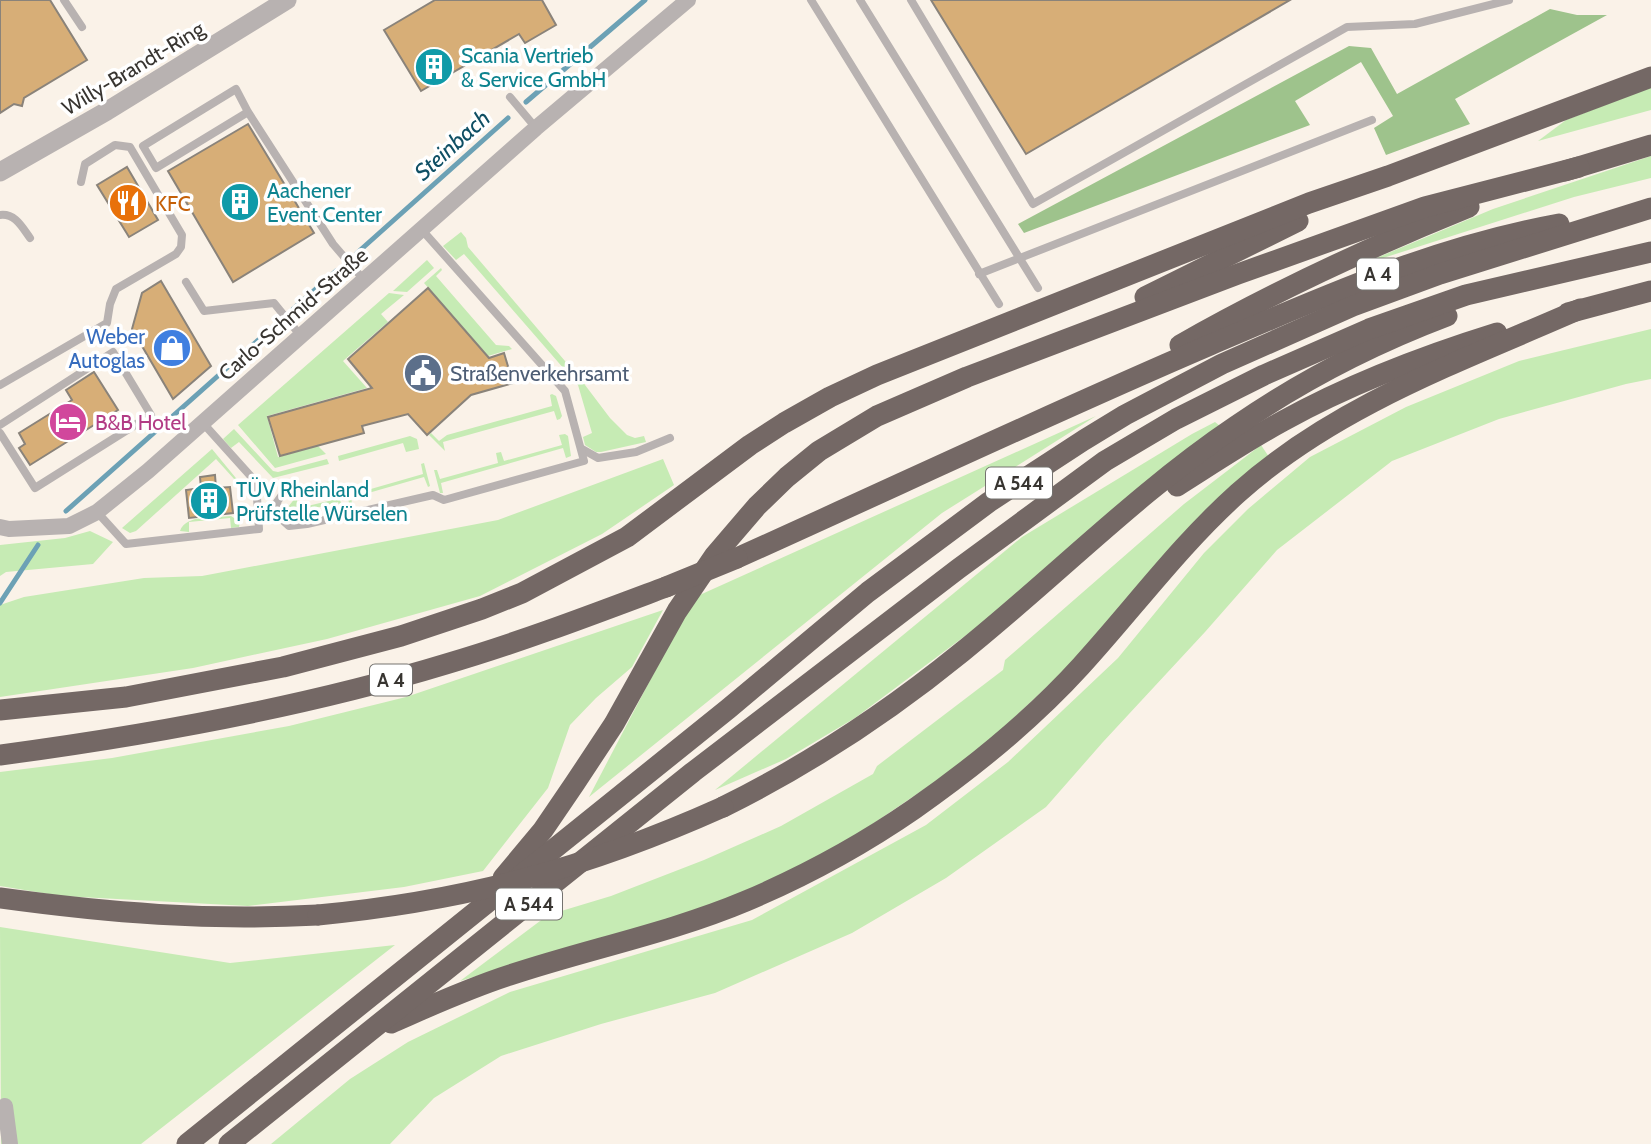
<svg xmlns="http://www.w3.org/2000/svg" width="1651" height="1144" font-family="Cabin,sans-serif">
  <style>
    .green { fill: #c6ebb4 }
    .forest { fill: #9ec38c }
    .lines { fill: none; stroke-linecap: round; stroke-linejoin: round }
    .stream { stroke: #6ca1b5; stroke-width: 5 }
    .building { fill: #d7ae77; stroke: #8a837a; stroke-width: 2 }
    .service { stroke: #b8b2b1; stroke-width: 8 }
    .minor { stroke: #b8b2b1; stroke-width: 16 }
    .tertiary { stroke: #b8b2b1; stroke-width: 19 }
    .motorway { stroke: #746865; stroke-width: 21 }
    .motorway-bridge { stroke: #746865; stroke-width: 21 }
    .labels { text-anchor: middle; dominant-baseline: central; stroke-width: 7; stroke-linejoin: round; paint-order: stroke }
    .shield { fill: #fff; stroke: #74726f; stroke-width: 2 }
    .shield-label { font-size: 19px; font-weight: bold; fill: #383531 }
    .culture-label { font-size: 21px; fill: #0d838f; stroke: #fff; text-anchor: start }
    .street-label { font-size: 21px; fill: #383531; stroke: #fff }
    .food-label { font-size: 21px; fill: #c56008; stroke: #fff; text-anchor: start }
    .shop-label { font-size: 21px; fill: #366cbe; stroke: #fff; text-anchor: end }
    .service-label { font-size: 21px; fill: #4e5e75; stroke: #fff; text-anchor: start }
    .hotel-label { font-size: 21px; fill: #b23c85; stroke: #fff; text-anchor: start }
    .water-label { font-size: 23px; font-style: italic; fill: #0f4f64; stroke: #fff }
  </style>
  <rect width="100%" height="100%" fill="#faf2e8"/>
  <g class="green">
    <polygon points="1651,87 1651,110 1538,141 1566,120"/>
    <polygon points="1651,156 1651,178 1574,197 1355,267 1493,209"/>
    <polygon points="461,232 466,238 468,247 582,381 610,418 627,435 635,438 644,436 646,442 601,452 596,452 585,445 583,437 592,433 578,385 464,254 456,260 443,246"/>
    <polygon points="427,260 434,268 407,292 393,291"/>
    <polygon points="441,268 442,270 436,276 496,345 509,346 512,349 488,356 424,283"/>
    <polygon points="389,293 404,295 381,314 388,322 343,361 367,388 267,416 278,457 318,446 326,454 275,468 238,425"/>
    <polygon points="1651,329 1651,379 1626,384 1499,419 1392,461 1277,550 1205,632 1103,742 1046,807 946,878 852,933 715,993 601,1024 501,1056 434,1098 390,1144 271,1144 350,1079 408,1042 510,992 752,920 926,825 1008,762 1118,658 1204,553 1248,509 1310,457 1406,407 1519,361"/>
    <polygon points="552,394 556,396 562,416 560,419 557,420 554,411 443,442 445,451 429,435 431,433 439,441 447,435 552,406 550,395"/>
    <polygon points="1096,416 942,513 589,797 693,598"/>
    <polygon points="1215,422 1220,426 977,627 855,718 786,759 715,790 1022,537 1192,434"/>
    <polygon points="234,429 273,471 278,472 327,459 329,464 273,478 239,442 231,448 223,439"/>
    <polygon points="565,434 568,436 571,456 566,458 563,448 441,483 443,493 440,493 434,470 437,470 440,479 498,463 496,453 501,452 504,461 562,445 559,435"/>
    <polygon points="410,436 417,439 419,449 406,452 403,443 339,461 338,456"/>
    <polygon points="1261,445 1269,457 1082,654 973,756 843,844 755,888 684,914 460,981 548,915 611,896 704,860 781,826 873,774 877,766 1003,670 1005,660 1184,504"/>
    <polygon points="212,449 240,483 235,480 216,459 136,531 130,533 122,528"/>
    <polygon points="663,459 674,485 602,534 480,596 327,639 193,668 0,697 0,605 24,597 144,578 202,576 498,520"/>
    <polygon points="424,463 430,486 428,487 424,477 351,498 353,508 351,509 344,486 347,485 350,495 423,474 421,464"/>
    <path d="M337 488 343 511H341L338 502 301 512 304 522C293 521 288 518 288 507L296 497 299 508 337 499 334 489Z"/>
    <path d="M231 516 240 522 239 527 231 528 230 518 189 522V532L180 531C186 514 215 518 231 516Z"/>
    <polygon points="90,531 113,542 93,564 6,572 0,576 0,545 65,538"/>
    <polygon points="663,610 632,667 596,698 570,725 548,788 483,871 404,887 248,906 61,896 0,886 0,772 112,758 289,726 406,697"/>
    <polygon points="0,927 230,963 395,945 141,1144 1,1144"/>
  </g>
  <polygon class="forest" points="1550,9 1577,15 1607,15 1455,99 1470,124 1386,155 1374,128 1393,116 1361,62 1295,101 1310,125 1024,233 1018,224 1349,46 1371,48 1397,94"/>
  <g class="lines">
    <g class="stream">
      <polyline points="526,102 645,0"/>
      <polyline points="357,253 508,118"/>
      <polyline points="293,309 336,271"/>
      <polyline points="66,511 274,326"/>
      <polyline points="0,603 38,545"/>
    </g>
  </g>
  <g class="building">
    <polygon points="0,0 50,0 87,60 24,98 22,106 14,104 0,113"/>
    <polygon points="435,0 542,0 556,25 525,43 519,34 421,91 384,30"/>
    <polygon points="931,0 1290,0 1026,154"/>
    <polygon points="248,124 314,233 233,282 168,171"/>
    <polygon points="127,167 158,220 129,237 97,185"/>
    <polygon points="161,281 211,366 173,399 132,329 142,293"/>
    <polygon points="428,288 489,358 504,353 513,383 471,395 427,435 408,414 362,426 364,433 280,456 268,417 372,388 348,359"/>
    <polygon points="94,372 118,410 30,465 19,448 25,444 19,433 72,400 66,390"/>
    <polygon points="215,475 216,488 230,487 233,513 189,518 186,490 201,488 200,477"/>
  </g>
  <g class="lines">
    <g class="service">
      <polyline points="64,0 82,27"/>
      <polyline points="811,0 999,304"/>
      <polyline points="860,0 1038,288"/>
      <polyline points="911,0 1033,204 1347,27 1415,24 1509,0"/>
      <polyline points="510,97 536,128"/>
      <polyline points="248,112 156,168 143,146 236,89 248,112 333,244 364,280"/>
      <path d="M0 215C15 213 22 227 30 238"/>
      <polyline points="979,274 1372,120"/>
      <polyline points="186,282 204,311 274,303 300,335"/>
      <polyline points="0,385 107,323 110,304 116,289 176,254 181,247 182,235 130,147 115,145 85,164 81,182"/>
      <polyline points="0,425 113,352 151,415 35,488 0,433"/>
      <polyline points="582,449 598,458 636,452 670,438"/>
      <polyline points="284,492 277,502 279,517 289,526 307,524 433,495 444,500 584,461 565,391 422,230"/>
      <polyline points="97,512 126,544 259,529 256,482 202,422"/>
    </g>
    <g class="minor">
      <polyline points="0,527 9,529 69,526 97,512 148,471 536,128 688,0"/>
      <polyline points="5,1106 10,1144"/>
    </g>
    <polyline class="tertiary" points="0,172 107,111 287,0"/>
    <g class="motorway">
      <polyline points="1565,171 1651,145"/>
      <polyline points="1145,297 1298,221"/>
      <polyline points="1568,313 1651,291"/>
      <path d="M1180 345C1273 292 1370 247 1469 207"/>
      <path d="M1177 486C1212 464 1246 441 1283 421 1350 384 1423 356 1497 333"/>
      <path d="M737 558C895 487 1051 413 1210 345 1328 295 1433 247 1559 224"/>
      <polyline points="0,710 126,697 283,667 401,636 482,609 522,593 627,537 750,445 784,423 830,397 877,375 1309,203 1388,176 1651,77"/>
      <path d="M0 755C150 735 301 708 446 664 521 642 594 614 666 587"/>
      <path d="M723 807C810 764 887 713 962 652 1054 578 1138 492 1236 426 1301 381 1373 344 1447 316"/>
      <polyline points="503,878 543,830 575,783 614,724 677,611 715,555 757,506 787,477 819,451 877,416 967,377 1238,274 1425,207 1579,167"/>
      <path d="M0 898C109 913 208 921 318 915"/>
      <path d="M391 1023C430 1006 469 988 510 975 588 949 670 933 746 901 805 876 862 845 914 809 974 767 1031 721 1081 666 1133 609 1180 545 1238 493 1336 405 1462 361 1580 309"/>
      <polyline points="187,1144 728,709 868,592 989,502 1084,440 1125,415 1222,364 1353,306 1440,274 1651,208"/>
      <polyline points="229,1144 693,772 958,569 1105,461 1176,419 1264,375 1369,329 1466,295 1651,252"/>
    </g>
    <g class="motorway-bridge">
      <polyline points="666,587 737,558"/>
      <path d="M318 915C466 901 587 868 723 807"/>
    </g>
  </g>
  <defs>
    <g id="building-disc" transform="scale(2.0125)"><circle r="9.5" fill="#0f9aa8" stroke="#fff"/><path d="M-4-6H4V6H1V3H-1V6H-4ZM-2.5-4.3h1.7v1.8h-1.7ZM.8-4.3h1.7v1.8H.8ZM-2.5-1h1.7V.8h-1.7ZM.8-1h1.7V.8H.8Z" fill="#fff"/></g>
    <g id="restaurant-disc" transform="scale(2.0125)"><circle r="9.5" fill="#e8710a" stroke="#fff"/><path d="M-5-6h1v4h1v-4h1v4h1v-4h1v5L-1.5 .5V6h-2V.5L-5-1ZM5-6V6H3V1.5H1.5Q1.5-4 5-6Z" fill="#fff"/></g>
    <g id="shop-disc" transform="scale(2.0125)"><circle r="9.5" fill="#3f7fe0" stroke="#fff"/><path d="M-5-2.5h2.3a2.7 3.5 0 0 1 5.4 0H5L5.5 6h-11ZM-1.5-2.5h3a1.5 2.3 0 0 0-3 0Z" fill="#fff"/></g>
    <g id="civic-disc" transform="scale(2.0125)"><circle r="9.5" fill="#5c6f8a" stroke="#fff"/><path d="M-.6-6.5H3V-4.5H.6V-3L4-1V1h2V6H-6V1h2V-1L-.6-3ZM-1.2 2.5V6h2.4V2.5Z" fill="#fff"/></g>
    <g id="hotel-disc" transform="scale(2.0125)"><circle r="9.5" fill="#d1479c" stroke="#fff"/><path d="M-6-4.5h1.5V1H6V5H4.5V3h-9V5H-6ZM-4 0a1.8 1.8 0 1 1 3.6 0ZM.5 0V-2.5h3Q6-2.5 6 0Z" fill="#fff"/></g>
  </defs>
  <g fill-rule="evenodd">
    <use href="#building-disc" x="434" y="67"/>
    <use href="#building-disc" x="240" y="202"/>
    <use href="#restaurant-disc" x="128" y="203"/>
    <use href="#shop-disc" x="172" y="348"/>
    <use href="#civic-disc" x="423" y="373"/>
    <use href="#hotel-disc" x="68" y="422"/>
    <use href="#building-disc" x="209" y="501"/>
  </g>
  <g class="labels">
    <g class="shield">
      <rect x="1357" y="258.5" width="42" height="31" rx="5"/>
      <rect x="986" y="467.5" width="66" height="31" rx="5"/>
      <rect x="370" y="664.5" width="42" height="31" rx="5"/>
      <rect x="496" y="888.5" width="66" height="31" rx="5"/>
    </g>
    <g class="shield-label">
      <text x="1378" y="274">A 4</text>
      <text x="1019" y="483">A 544</text>
      <text x="391" y="680">A 4</text>
      <text x="529" y="904">A 544</text>
    </g>
    <g class="culture-label">
      <text x="461" y="55">Scania Vertrieb<tspan x="461" dy="24">&amp; Service GmbH</tspan></text>
      <text x="267" y="190">Aachener<tspan x="267" dy="24">Event Center</tspan></text>
      <text x="236" y="489">TÜV Rheinland<tspan x="236" dy="24">Prüfstelle Würselen</tspan></text>
    </g>
    <g class="street-label">
      <text transform="translate(133 68) rotate(-31)">Willy-Brandt-Ring</text>
      <text transform="translate(293 314) rotate(-41)">Carlo-Schmid-Straße</text>
    </g>
    <g class="food-label">
      <text x="155" y="203">KFC</text>
    </g>
    <g class="shop-label">
      <text x="145" y="336">Weber<tspan x="145" dy="24">Autoglas</tspan></text>
    </g>
    <g class="service-label">
      <text x="450" y="373">Straßenverkehrsamt</text>
    </g>
    <g class="hotel-label">
      <text x="95" y="422">B&amp;B Hotel</text>
    </g>
    <g class="water-label">
      <text transform="translate(452 145) rotate(-42)">Steinbach</text>
    </g>
  </g>
</svg>
